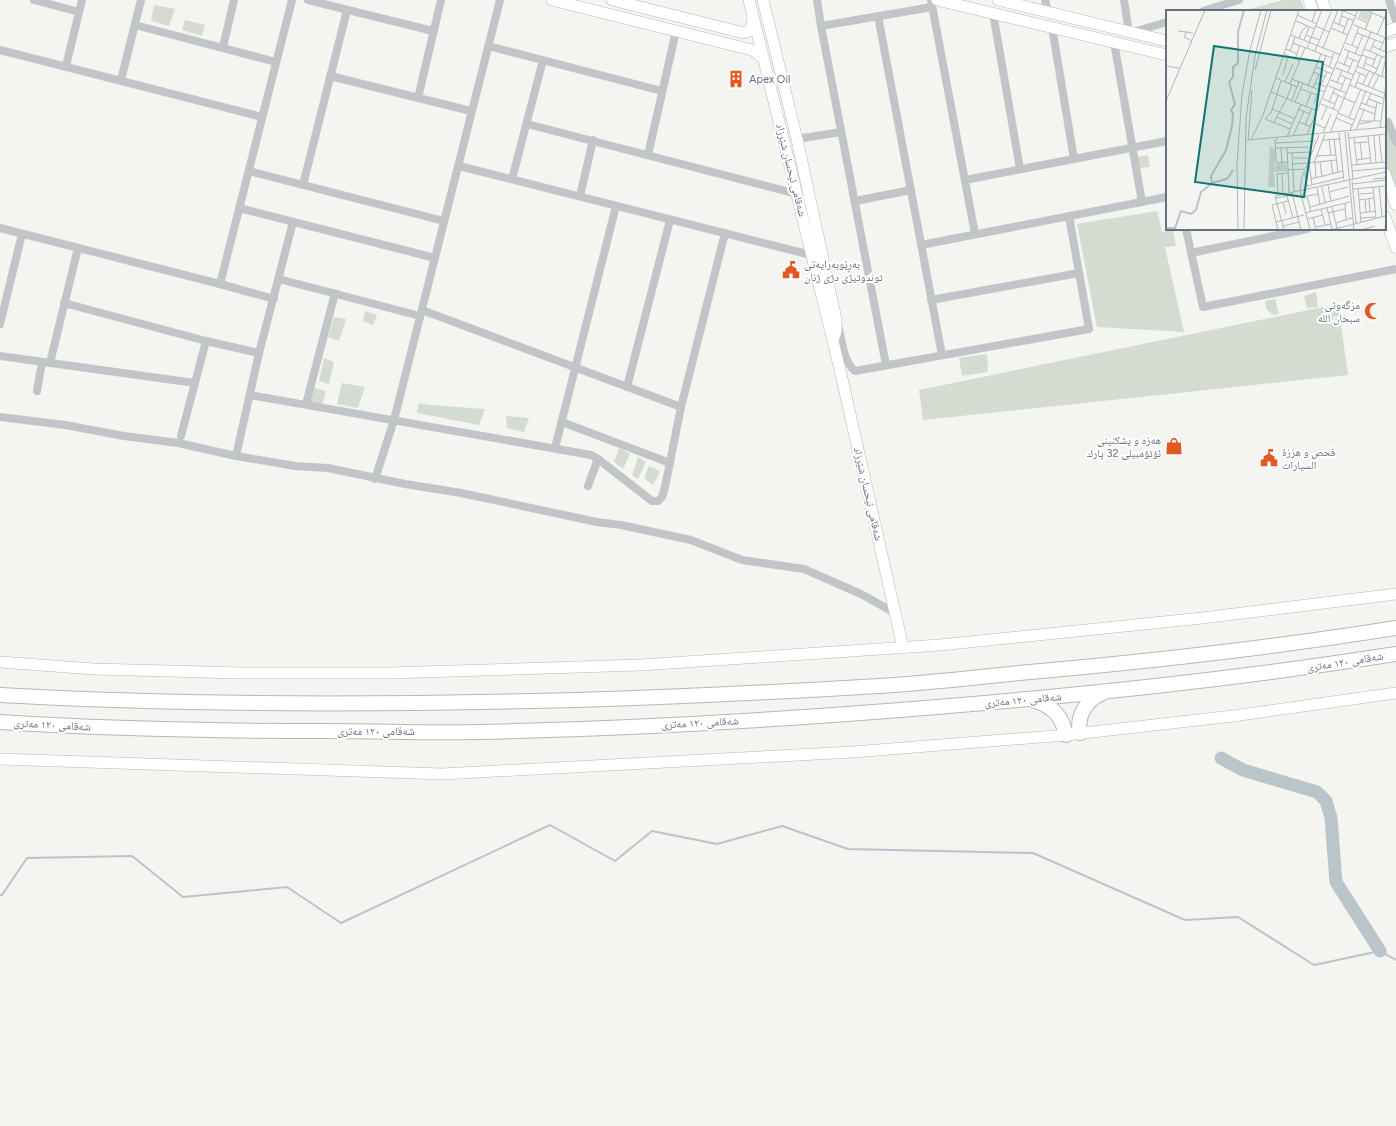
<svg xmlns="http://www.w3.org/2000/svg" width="1396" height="1126" font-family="Figtree,'Noto Naskh Arabic',sans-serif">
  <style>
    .green { fill: #d4dbd1 }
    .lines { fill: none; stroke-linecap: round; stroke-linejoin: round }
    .stream { stroke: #bac5cb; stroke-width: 2 }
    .river { stroke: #bac5cb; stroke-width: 13 }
    .secondary-casing { stroke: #b4b8bc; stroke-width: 12 }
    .highway-casing { stroke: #b4b7ba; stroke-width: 16 }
    .street { stroke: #c1c5c8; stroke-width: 8 }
    .secondary { stroke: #fff; stroke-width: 11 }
    .highway { stroke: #fff; stroke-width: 14 }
    .labels { text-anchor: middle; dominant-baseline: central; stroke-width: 4; stroke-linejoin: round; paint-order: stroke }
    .poi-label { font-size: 11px; fill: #637281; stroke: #fff; text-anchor: start }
    .street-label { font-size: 11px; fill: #637281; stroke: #fff }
    .inset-river { fill: none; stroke: #bac5cb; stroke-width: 2 }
    .inset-road { fill: none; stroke: #b1b8bd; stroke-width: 1 }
    .view { fill: #0f766e; fill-opacity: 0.15; stroke: #0f766e; stroke-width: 2 }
    .inset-edge { fill: none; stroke: #637281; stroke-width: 2 }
  </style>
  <rect width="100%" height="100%" fill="#f4f4f0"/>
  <g class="green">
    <polygon points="1283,0 1301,0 1305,11 1243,11"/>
    <polygon points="154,5 175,9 169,26 151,21"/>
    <polygon points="185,20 205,25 202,36 182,30"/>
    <polygon points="1385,124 1396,142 1396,204 1385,174"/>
    <polygon points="1148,155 1150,167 1140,168 1138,157"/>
    <polygon points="1157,211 1162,232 1173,230 1176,246 1165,247 1184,332 1097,327 1077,224"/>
    <polygon points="1316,292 1318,307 1307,308 1304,296"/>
    <polygon points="1275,299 1279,314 1272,315 1266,308 1265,301"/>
    <polygon points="1338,304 1348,375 923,420 919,390"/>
    <polygon points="365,311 377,315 373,325 363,321"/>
    <polygon points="334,317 346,319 339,341 328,337"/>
    <polygon points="987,354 988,372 962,376 959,358"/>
    <polygon points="324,358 334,362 329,384 319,381"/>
    <polygon points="342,383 365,387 358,408 337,404"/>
    <polygon points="314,388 326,391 322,405 310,402"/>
    <polygon points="419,403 430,405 485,409 479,425 417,413"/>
    <polygon points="506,416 529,418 524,432 507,428"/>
    <polygon points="619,448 630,454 623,469 614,462"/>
    <polygon points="638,457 646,462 638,479 632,475"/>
    <polygon points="649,466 660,471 653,485 644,478"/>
  </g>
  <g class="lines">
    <polyline class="stream" points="0,895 2,895 27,858 132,856 183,897 287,887 341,923 550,825 615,861 652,831 717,844 782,826 848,849 1033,853 1185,920 1238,917 1314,965 1380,951 1396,960"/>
    <polyline class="river" points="1221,758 1243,770 1317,792 1326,801 1331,818 1336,882 1380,951"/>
    <g class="secondary-casing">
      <g id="secondary">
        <polyline points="552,0 752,50 758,54 764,59"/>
        <path d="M612 0 744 33C753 31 752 24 753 17"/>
        <polyline points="749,0 841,374 903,648"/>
        <polyline points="763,0 797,139 836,319 836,332 834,337"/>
        <polyline points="937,0 1167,55"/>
        <polyline points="998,0 1167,41"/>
        <polyline points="1309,0 1313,11"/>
        <polyline points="1322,0 1326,11"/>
        <polyline points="1385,32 1396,28"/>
        <polyline points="1385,47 1396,43"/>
        <polyline points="1385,174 1396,205"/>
        <polyline points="1385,217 1396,248"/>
        <polyline points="0,662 94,669 241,673 389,673 640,665 940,645 1202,618 1396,594"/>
        <polyline points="0,759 442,774 853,752 1066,735 1233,716 1396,693"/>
      </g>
    </g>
    <g class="highway-casing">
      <g id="highway">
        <path d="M0 695C192 706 384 705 577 700 677 697 778 692 879 686 926 683 972 678 1019 673 1145 662 1271 648 1396 628"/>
        <path d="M1033 700C1053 706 1062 716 1066 735"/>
        <path d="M0 722C108 729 216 731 323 731 375 731 427 733 478 732 619 729 760 721 900 710 1066 697 1231 680 1396 654"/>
        <path d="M1080 733C1076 716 1087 699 1103 693"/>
      </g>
    </g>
    <g class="street">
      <polyline points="34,0 79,12"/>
      <polyline points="308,0 433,31"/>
      <polyline points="817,0 821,26 886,365"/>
      <polyline points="931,0 975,234"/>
      <polyline points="1045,0 1048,12"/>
      <polyline points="1124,0 1129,32"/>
      <polyline points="1389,0 1396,21"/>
      <polyline points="1203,11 1239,0"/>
      <polyline points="993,13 1020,169"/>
      <polyline points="878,16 942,355"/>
      <polyline points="135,25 276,62"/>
      <polyline points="821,26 932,7"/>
      <polyline points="1052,27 1074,159"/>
      <polyline points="1133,32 1167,22"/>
      <polyline points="1114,42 1142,202"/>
      <polyline points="488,46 662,91"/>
      <polyline points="223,47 234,0"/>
      <polyline points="0,50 262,117"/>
      <polyline points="66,66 82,0"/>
      <polyline points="330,76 471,111"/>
      <polyline points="121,80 141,0"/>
      <polyline points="418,98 441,0"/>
      <polyline points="1388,122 1396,142"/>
      <polyline points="527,124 797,194"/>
      <polyline points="797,139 841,132"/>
      <polyline points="648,155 676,31"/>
      <polyline points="459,166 811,255"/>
      <polyline points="249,171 444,221"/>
      <polyline points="512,179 543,60"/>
      <polyline points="965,180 1167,141"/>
      <polyline points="303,185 347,10"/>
      <polyline points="580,196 593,140"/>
      <polyline points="855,201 911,190"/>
      <polyline points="239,208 435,258"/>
      <polyline points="0,228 220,284 274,299"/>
      <polyline points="1186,229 1203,307 1396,269"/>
      <polyline points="921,245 1167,197"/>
      <polyline points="1191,253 1307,229"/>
      <polyline points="279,279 420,316"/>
      <polyline points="220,284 292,0"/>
      <polyline points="931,300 1079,273"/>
      <polyline points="64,303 206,341 259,353"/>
      <polyline points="422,310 681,407"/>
      <polyline points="0,324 22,234"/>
      <path d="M838 325C842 340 843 361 855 371L1089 329 1069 216"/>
      <polyline points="0,356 195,383"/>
      <polyline points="50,363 78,248"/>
      <polyline points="627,387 670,220"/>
      <polyline points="37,391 42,362"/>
      <polyline points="250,395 591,455 598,459 652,501 658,501 662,497 665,487 681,407 725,233"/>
      <polyline points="306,404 335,293"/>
      <polyline points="0,417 65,425 124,436 178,443 236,456 295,466 328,468 405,484 461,493 597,522 621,525 691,540 742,560 804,569 861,594 895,613"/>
      <polyline points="562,422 670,463"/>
      <polyline points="181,436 206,341"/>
      <polyline points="555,448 616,206"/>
      <polyline points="236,456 259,353 293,222"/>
      <polyline points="375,479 394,420 500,0"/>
      <polyline points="588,486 598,459"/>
    </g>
    <use href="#secondary" class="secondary"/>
    <use href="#highway" class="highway"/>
  </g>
  <defs>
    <g id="building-bare" transform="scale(1.38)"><path d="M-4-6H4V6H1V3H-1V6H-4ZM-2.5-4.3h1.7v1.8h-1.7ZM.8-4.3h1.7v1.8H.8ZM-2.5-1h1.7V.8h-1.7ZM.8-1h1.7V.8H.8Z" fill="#e35721" stroke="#fff" stroke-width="2.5" paint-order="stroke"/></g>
    <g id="civic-bare" transform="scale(1.38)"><path d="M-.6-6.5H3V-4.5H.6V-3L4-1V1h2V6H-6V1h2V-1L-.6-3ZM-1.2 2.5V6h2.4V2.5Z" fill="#e35721" stroke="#fff" stroke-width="2.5" paint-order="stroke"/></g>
    <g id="mosque-bare" transform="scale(1.38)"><path d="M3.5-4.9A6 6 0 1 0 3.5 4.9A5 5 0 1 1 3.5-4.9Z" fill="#e35721" stroke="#fff" stroke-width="2.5" paint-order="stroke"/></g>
    <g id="shop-bare" transform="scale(1.38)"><path d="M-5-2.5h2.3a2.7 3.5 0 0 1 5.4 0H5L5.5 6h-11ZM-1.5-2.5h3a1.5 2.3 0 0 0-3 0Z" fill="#e35721" stroke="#fff" stroke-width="2.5" paint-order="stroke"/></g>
  </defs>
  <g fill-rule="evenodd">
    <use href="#building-bare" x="736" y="79"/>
    <use href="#civic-bare" x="791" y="270"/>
    <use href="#mosque-bare" x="1373" y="311"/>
    <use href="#shop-bare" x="1174" y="446"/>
    <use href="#civic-bare" x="1269" y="458"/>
  </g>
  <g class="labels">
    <g class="poi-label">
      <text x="749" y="79">Apex Oil</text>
      <text x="804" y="264">بەڕێوبەرایەتی<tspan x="804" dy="13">توندوتیژی دژی ژنان</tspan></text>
      <text x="1360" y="305" text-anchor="end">مزگەوتی<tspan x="1360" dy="13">سبحان اللە</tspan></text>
      <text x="1161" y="440" text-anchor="end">هه‌زه‌ و پشكنینی<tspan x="1161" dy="13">ئۆتۆمبیلی 32 پارك</tspan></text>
      <text x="1282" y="452">فحص و هززة<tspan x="1282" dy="13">السيارات</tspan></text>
    </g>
    <g class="street-label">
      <text transform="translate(791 170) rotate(76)">شەقامی ئیحسان شێرزاد</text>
      <text transform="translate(868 494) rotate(77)">شەقامی ئیحسان شێرزاد</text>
      <text transform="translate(1345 662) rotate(-9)">شەقامی ١٢٠ مەتری</text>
      <text transform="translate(1023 700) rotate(-5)">شەقامی ١٢٠ مەتری</text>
      <text transform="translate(700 723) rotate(-3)">شەقامی ١٢٠ مەتری</text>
      <text transform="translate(52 725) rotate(3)">شەقامی ١٢٠ مەتری</text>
      <text x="376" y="731">شەقامی ١٢٠ مەتری</text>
    </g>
  </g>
  <g transform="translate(1166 10)">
    <rect width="220" height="220" fill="#f4f4f0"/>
    <path d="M195 0 205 3 202 11 192 7ZM104 135 109 140 108 161 110 154 120 153 121 161 108 162 109 177H102Z" fill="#d4dbd1"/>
    <path class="inset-river" d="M46 173 61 169 67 160M0 218H9L15 201 25 204 30 200 35 182 46 173 45 166 60 140 66 116 67 104 65 100 69 94 63 72 67 67V57L72 53V22L78 0"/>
    <path class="inset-road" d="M200 0 218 8M177 1 190 6M131 5 151 14M176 6 188 11M191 8 202 13M130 11 149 19M146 12 150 0M167 12 179 17M173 15 177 0M188 15 220 28M150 16 163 22M165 18 182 25M199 20 206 3M12 21 27 23M21 21 18 27 26 31M177 23 182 9M191 23 217 33M125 25 175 45M140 25 153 30M211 25 220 4M133 28 136 21 141 16M138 30 143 17M127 33 166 48M180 33 192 38M186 35 193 17M206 36 220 42M141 38 156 0M157 38 172 0M120 39 131 44M178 39 195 46M198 39 220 48M214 40 219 28M124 41 129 27M149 41 165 2M204 41 209 30M118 44 134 51M189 44 197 25M196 45 209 50M181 47 193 52M129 49 134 35M172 52 184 57M199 53 211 59M157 54 168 59M178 55 183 41M0 56 13 58M191 56 220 68M150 57 166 64M163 57 168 43M206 57 211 44M170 58 188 65M155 59 160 46M197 59 201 47M89 60 105 0M189 61 200 66M147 62 159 67M182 62 187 50M209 64 216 46M117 65 122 46M174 65 185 70M216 66 220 47M110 68 131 77M126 69 159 82M165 70 177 75M115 71 105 103 99 109 124 119M119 72 127 54M191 72 218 83M149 73 161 77M171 73 176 60M124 74 139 38M197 74 203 61M155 75 161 62M183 75 217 88M142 76 155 44M163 76 180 83M202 76 208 63M189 77 194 64M147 78 153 64M207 78 213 65M135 79 151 85M174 81 180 67M105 82 151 101M167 83 189 93M121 88 126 75M157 89 169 94M203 89 216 94M126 90 133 72M0 91 39 0M129 92 137 73M163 92 169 78M148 93 153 80M195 93 210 98M155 94 172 101M200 95 205 83M140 96 145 83M193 98 209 104M106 99 129 109M132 99 144 104M167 99 172 86M172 103 188 110M111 107 126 114M183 107 195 79M170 108 186 115M155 110 161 97M194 111H214M208 111 211 92M108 112 121 88M133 112 145 117M148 113 159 118M193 114 205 112M139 115 146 98M214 118 220 74M190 120 198 100M184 121 200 81M179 122 188 220M182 122 187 169M157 123 165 104M164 123 205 22M173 123 178 171M141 125 192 0M213 125 216 152M127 126 138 101M202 126 205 154M208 126 210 153M121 127 135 94M183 128 220 124M188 128 191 155M112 129 109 130 110 153 121 152M168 129 172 163M82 130 220 117M85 130 97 105 133 0M157 130 174 129M163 130 165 145M82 131 86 80M194 132 196 149M109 133 149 131M188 133 203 132M110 138 143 137M115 138 116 153M121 138 123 182M121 143 144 142M126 143 128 181M151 146 170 145M127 148H142M190 150 204 148M165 151 167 164M149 152 150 168M154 152 156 167M141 153 171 150M143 153 146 175M148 153 159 124M127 154 140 153M185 155 220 152M122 160 138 159M186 161 220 158M139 163 141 176M116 164 117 183M145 169 177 161M207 169 220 168M186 171 190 213M186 174 220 170M162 175 165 191M141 176 178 167M156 177 159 193M207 177 210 208M213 177 216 207M151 178 154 194M187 179 220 176M192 179 195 212M163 182 182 177M126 183 135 220M112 184 111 164 122 163M193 184 208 183M109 186 220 162M109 186 118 220M121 186 127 208M141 186 145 202M135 187 152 184M110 188 126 185M199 189 200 202M203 189 204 202M193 190 208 188M117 192 120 204M179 193 180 210M144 197 183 186M166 197 171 218M161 198 166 219M155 199 159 215M139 203 184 192M162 203 179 199M194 203 210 201M147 207 150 220M195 208 210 207M141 209 157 205M110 212 138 205M170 213 186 208M117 216 133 212M150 217 165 214M72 220 71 154 76 84 84 40 95 0M78 220 80 108 89 46 101 0M112 220 106 195 122 191M144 220 134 180 136 167 153 125M165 220 219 206M195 220 209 216M219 220 220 202"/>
    <path class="view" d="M48 36 157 52 138 187 29 172Z"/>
    <rect width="220" height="220" class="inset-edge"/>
  </g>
</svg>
